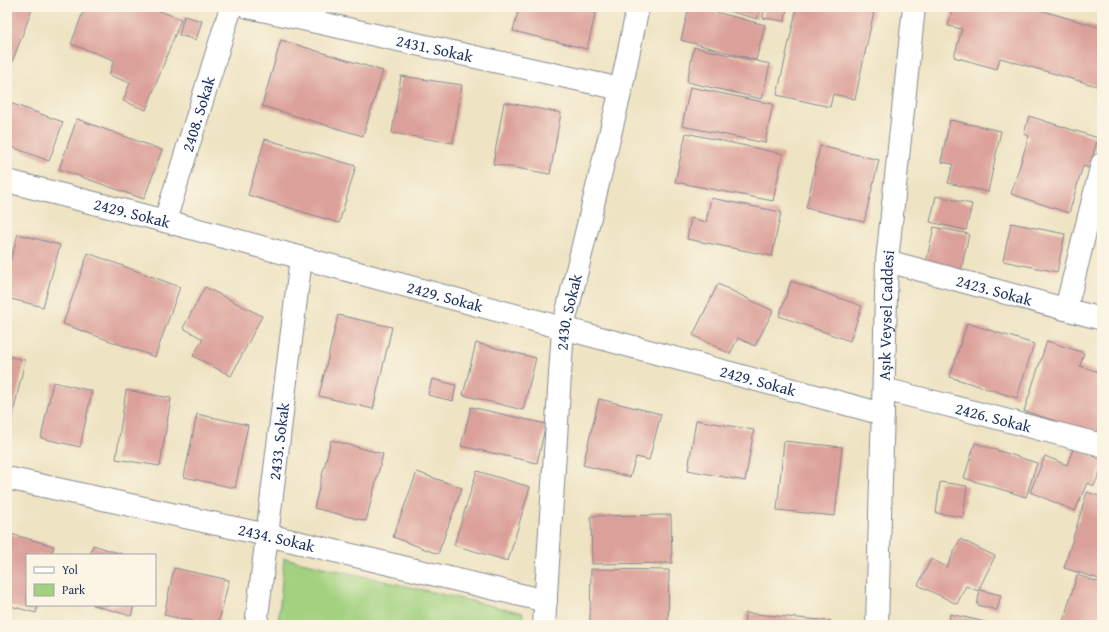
<svg xmlns="http://www.w3.org/2000/svg" width="1109" height="632" font-family="'Gentium Book Plus',serif">
  <style>
    .green { fill: #a2d17f; stroke: #5e806e }
    .building { fill: #dba09a }
    .lines { fill: none; stroke-linecap: round; stroke-linejoin: round }
    .minor-casing { stroke: #848990; stroke-width: 24 }
    .tertiary-casing { stroke: #848990; stroke-width: 24 }
    .minor { stroke: #fff; stroke-width: 22 }
    .tertiary { stroke: #fff; stroke-width: 22 }
    .labels { text-anchor: middle; dominant-baseline: central; stroke-width: 3.5; stroke-linejoin: round; paint-order: stroke }
    .street-label { font-size: 16px; fill: #1b2f5e; stroke: #fcf5e5 }
  </style>
  <rect width="100%" height="100%" fill="#fcf5e5"/>
  <filter id="ink" filterUnits="userSpaceOnUse"><feTurbulence type="fractalNoise" baseFrequency=".025" numOctaves="2"/><feDisplacementMap in="SourceGraphic" scale="8" xChannelSelector="R" yChannelSelector="G"/><feConvolveMatrix kernelMatrix="1 2 1 2 8 2 1 2 1" color-interpolation-filters="sRGB"/></filter>
  <filter id="wash" filterUnits="userSpaceOnUse"><feTurbulence type="fractalNoise" baseFrequency=".012" numOctaves="4" result="noise"/><feDisplacementMap in="SourceGraphic" scale="16" xChannelSelector="R" yChannelSelector="G"/><feGaussianBlur stdDeviation="0.9" result="paint"/><feColorMatrix in="noise" values="0 0 0 0 0 0 0 0 0 0 0 0 0 0 0 0 0 1.4 0 .05"/><feComposite in="paint" operator="in"/></filter>
  <g filter="url(#wash)">
    <rect width="100%" height="100%" fill="#eee3c2"/>
    <polygon class="green" points="284,558 523,613 522,625 278,625"/>
    <g id="blocks">
      <g class="building">
        <polygon points="7,7 33,7 9,70 7,69"/>
        <polygon points="85,7 149,7 181,19 146,110 123,101 130,83 109,75 114,60 71,44"/>
        <polygon points="519,7 597,7 587,49 513,31"/>
        <polygon points="689,7 697,7 765,25 756,60 681,40"/>
        <polygon points="715,7 761,7 757,19"/>
        <polygon points="765,7 787,7 785,21 763,18"/>
        <polygon points="797,7 875,7 855,99 833,94 830,107 777,95"/>
        <polygon points="953,7 1029,7 1102,28 1102,78 1100,87 1000,58 997,69 954,57 962,29 948,26"/>
        <polygon points="184,16 202,21 196,40 179,35"/>
        <polygon points="281,40 383,71 363,136 262,106"/>
        <polygon points="694,47 770,64 762,99 687,82"/>
        <polygon points="401,76 462,85 453,143 392,133"/>
        <polygon points="690,87 773,104 765,143 682,126"/>
        <polygon points="7,102 63,122 49,161 7,145"/>
        <polygon points="504,102 561,113 550,174 493,164"/>
        <polygon points="1029,116 1098,138 1089,168 1083,166 1069,213 1011,194 1029,136 1024,134"/>
        <polygon points="77,119 162,150 144,199 59,169"/>
        <polygon points="950,120 1001,131 988,192 948,183 953,164 941,162"/>
        <polygon points="686,133 783,154 773,201 675,182"/>
        <polygon points="265,139 356,166 339,223 248,195"/>
        <polygon points="820,146 879,160 864,222 806,208"/>
        <polygon points="936,196 972,204 966,230 930,222"/>
        <polygon points="711,198 781,212 772,256 687,239 691,218 706,222"/>
        <polygon points="1011,223 1065,234 1057,272 1003,261"/>
        <polygon points="934,227 969,234 960,275 925,267"/>
        <polygon points="18,234 60,245 43,307 7,298 7,272"/>
        <polygon points="88,253 180,287 155,357 63,324"/>
        <polygon points="791,281 862,306 850,341 779,316"/>
        <polygon points="718,284 773,311 755,346 738,338 730,354 693,335"/>
        <polygon points="205,287 262,316 231,376 193,356 203,339 183,328"/>
        <polygon points="338,315 392,327 373,409 319,396"/>
        <polygon points="967,323 1034,344 1017,398 950,377"/>
        <polygon points="1047,341 1084,353 1080,366 1102,373 1102,419 1097,434 1024,411"/>
        <polygon points="476,343 536,358 523,410 463,395"/>
        <polygon points="7,356 25,360 8,436 7,436"/>
        <polygon points="432,379 456,385 453,401 428,395"/>
        <polygon points="53,382 92,391 80,447 41,438"/>
        <polygon points="126,390 171,398 160,466 116,459"/>
        <polygon points="599,399 661,414 649,460 636,457 630,477 583,465"/>
        <polygon points="471,407 546,424 537,463 461,446"/>
        <polygon points="197,414 248,425 235,488 184,477"/>
        <polygon points="696,420 754,430 745,481 688,470"/>
        <polygon points="331,440 383,454 366,521 314,508"/>
        <polygon points="784,441 842,447 835,516 777,510"/>
        <polygon points="975,443 1037,463 1026,497 964,478"/>
        <polygon points="1074,447 1102,460 1102,467 1094,486 1087,483 1075,511 1030,492 1045,456 1067,465"/>
        <polygon points="477,471 530,487 508,561 454,545"/>
        <polygon points="417,472 462,488 438,554 393,537"/>
        <polygon points="940,482 967,486 963,517 936,513"/>
        <polygon points="1087,492 1102,497 1102,580 1064,568"/>
        <polygon points="671,515 672,563 592,564 591,516"/>
        <polygon points="7,533 54,546 51,555 27,555 27,605 38,605 36,613 7,605"/>
        <polygon points="960,539 995,556 978,591 966,586 957,604 918,585 931,559 947,567"/>
        <polygon points="93,545 124,555 90,555"/>
        <polygon points="174,568 229,580 218,625 191,625 192,621 164,615"/>
        <polygon points="591,569 669,570 668,624 590,623"/>
        <polygon points="1077,575 1102,583 1102,618 1100,625 1062,625"/>
        <polygon points="980,590 1001,595 997,610 977,605"/>
        <polygon points="93,605 134,605 131,616"/>
        <polygon points="745,613 831,621 830,625 744,625"/>
        <polygon points="950,614 995,624 995,625 948,625"/>
      </g>
    </g>
  </g>
  <g filter="url(#ink)">
    <use href="#blocks" fill-opacity="0" stroke="#848990" stroke-width="1"/>
    <g class="lines">
      <g class="minor-casing">
        <g id="minor">
          <path id="s1" d="M248 7 621 89"/>
          <path id="s2" d="M7 181 165 221 883 414"/>
          <path id="s3" d="M165 221 231 7"/>
          <path id="s4" d="M887 261 1102 319"/>
          <polyline points="1066,309 1102,164"/>
          <path id="s5" d="M884 389 1102 445"/>
          <path id="s6" d="M7 478 267 535 546 601"/>
          <path id="s7" d="M256 625 301 258"/>
          <path id="s8" d="M544 625 563 328 621 89 638 7"/>
        </g>
      </g>
      <g class="tertiary-casing">
        <g id="tertiary">
          <path id="s9" d="M877 625 887 261 914 7"/>
        </g>
      </g>
      <use href="#minor" class="minor"/>
      <use href="#tertiary" class="tertiary"/>
    </g>
  </g>
  <g class="labels">
    <g class="street-label">
      <text stroke="none"><textPath href="#s1" startOffset="191">2431. Sokak</textPath></text>
      <text stroke="none"><textPath href="#s3" startOffset="112">2408. Sokak</textPath></text>
      <text stroke="none"><textPath href="#s2" startOffset="129">2429. Sokak</textPath></text>
      <text stroke="none"><textPath href="#s4" startOffset="111">2423. Sokak</textPath></text>
      <text stroke="none"><textPath href="#s2" startOffset="453">2429. Sokak</textPath></text>
      <text stroke="none"><textPath href="#s8" startOffset="314">2430. Sokak</textPath></text>
      <text stroke="none"><textPath href="#s9" startOffset="310">Aşık Veysel Caddesi</textPath></text>
      <text stroke="none"><textPath href="#s2" startOffset="777">2429. Sokak</textPath></text>
      <text stroke="none"><textPath href="#s5" startOffset="113">2426. Sokak</textPath></text>
      <text stroke="none"><textPath href="#s7" startOffset="185">2433. Sokak</textPath></text>
      <text stroke="none"><textPath href="#s6" startOffset="276">2434. Sokak</textPath></text>
    </g>
  </g>
  <rect width="1109" height="632" fill="none" stroke="#fcf5e5" stroke-width="24"/>
  <rect x="26" y="554" width="130" height="52" fill="#fcf5e5" stroke="#a2a6af"/>
  <rect x="34" y="567" width="20" height="6" fill="#ffffff" stroke="#a2a6af"/>
  <text x="62" y="574" font-size="12" fill="#1b2f5e">Yol</text>
  <rect x="34" y="584" width="20" height="12" fill="#a2d17f" stroke="#a2a6af"/>
  <text x="62" y="594" font-size="12" fill="#1b2f5e">Park</text>
</svg>
